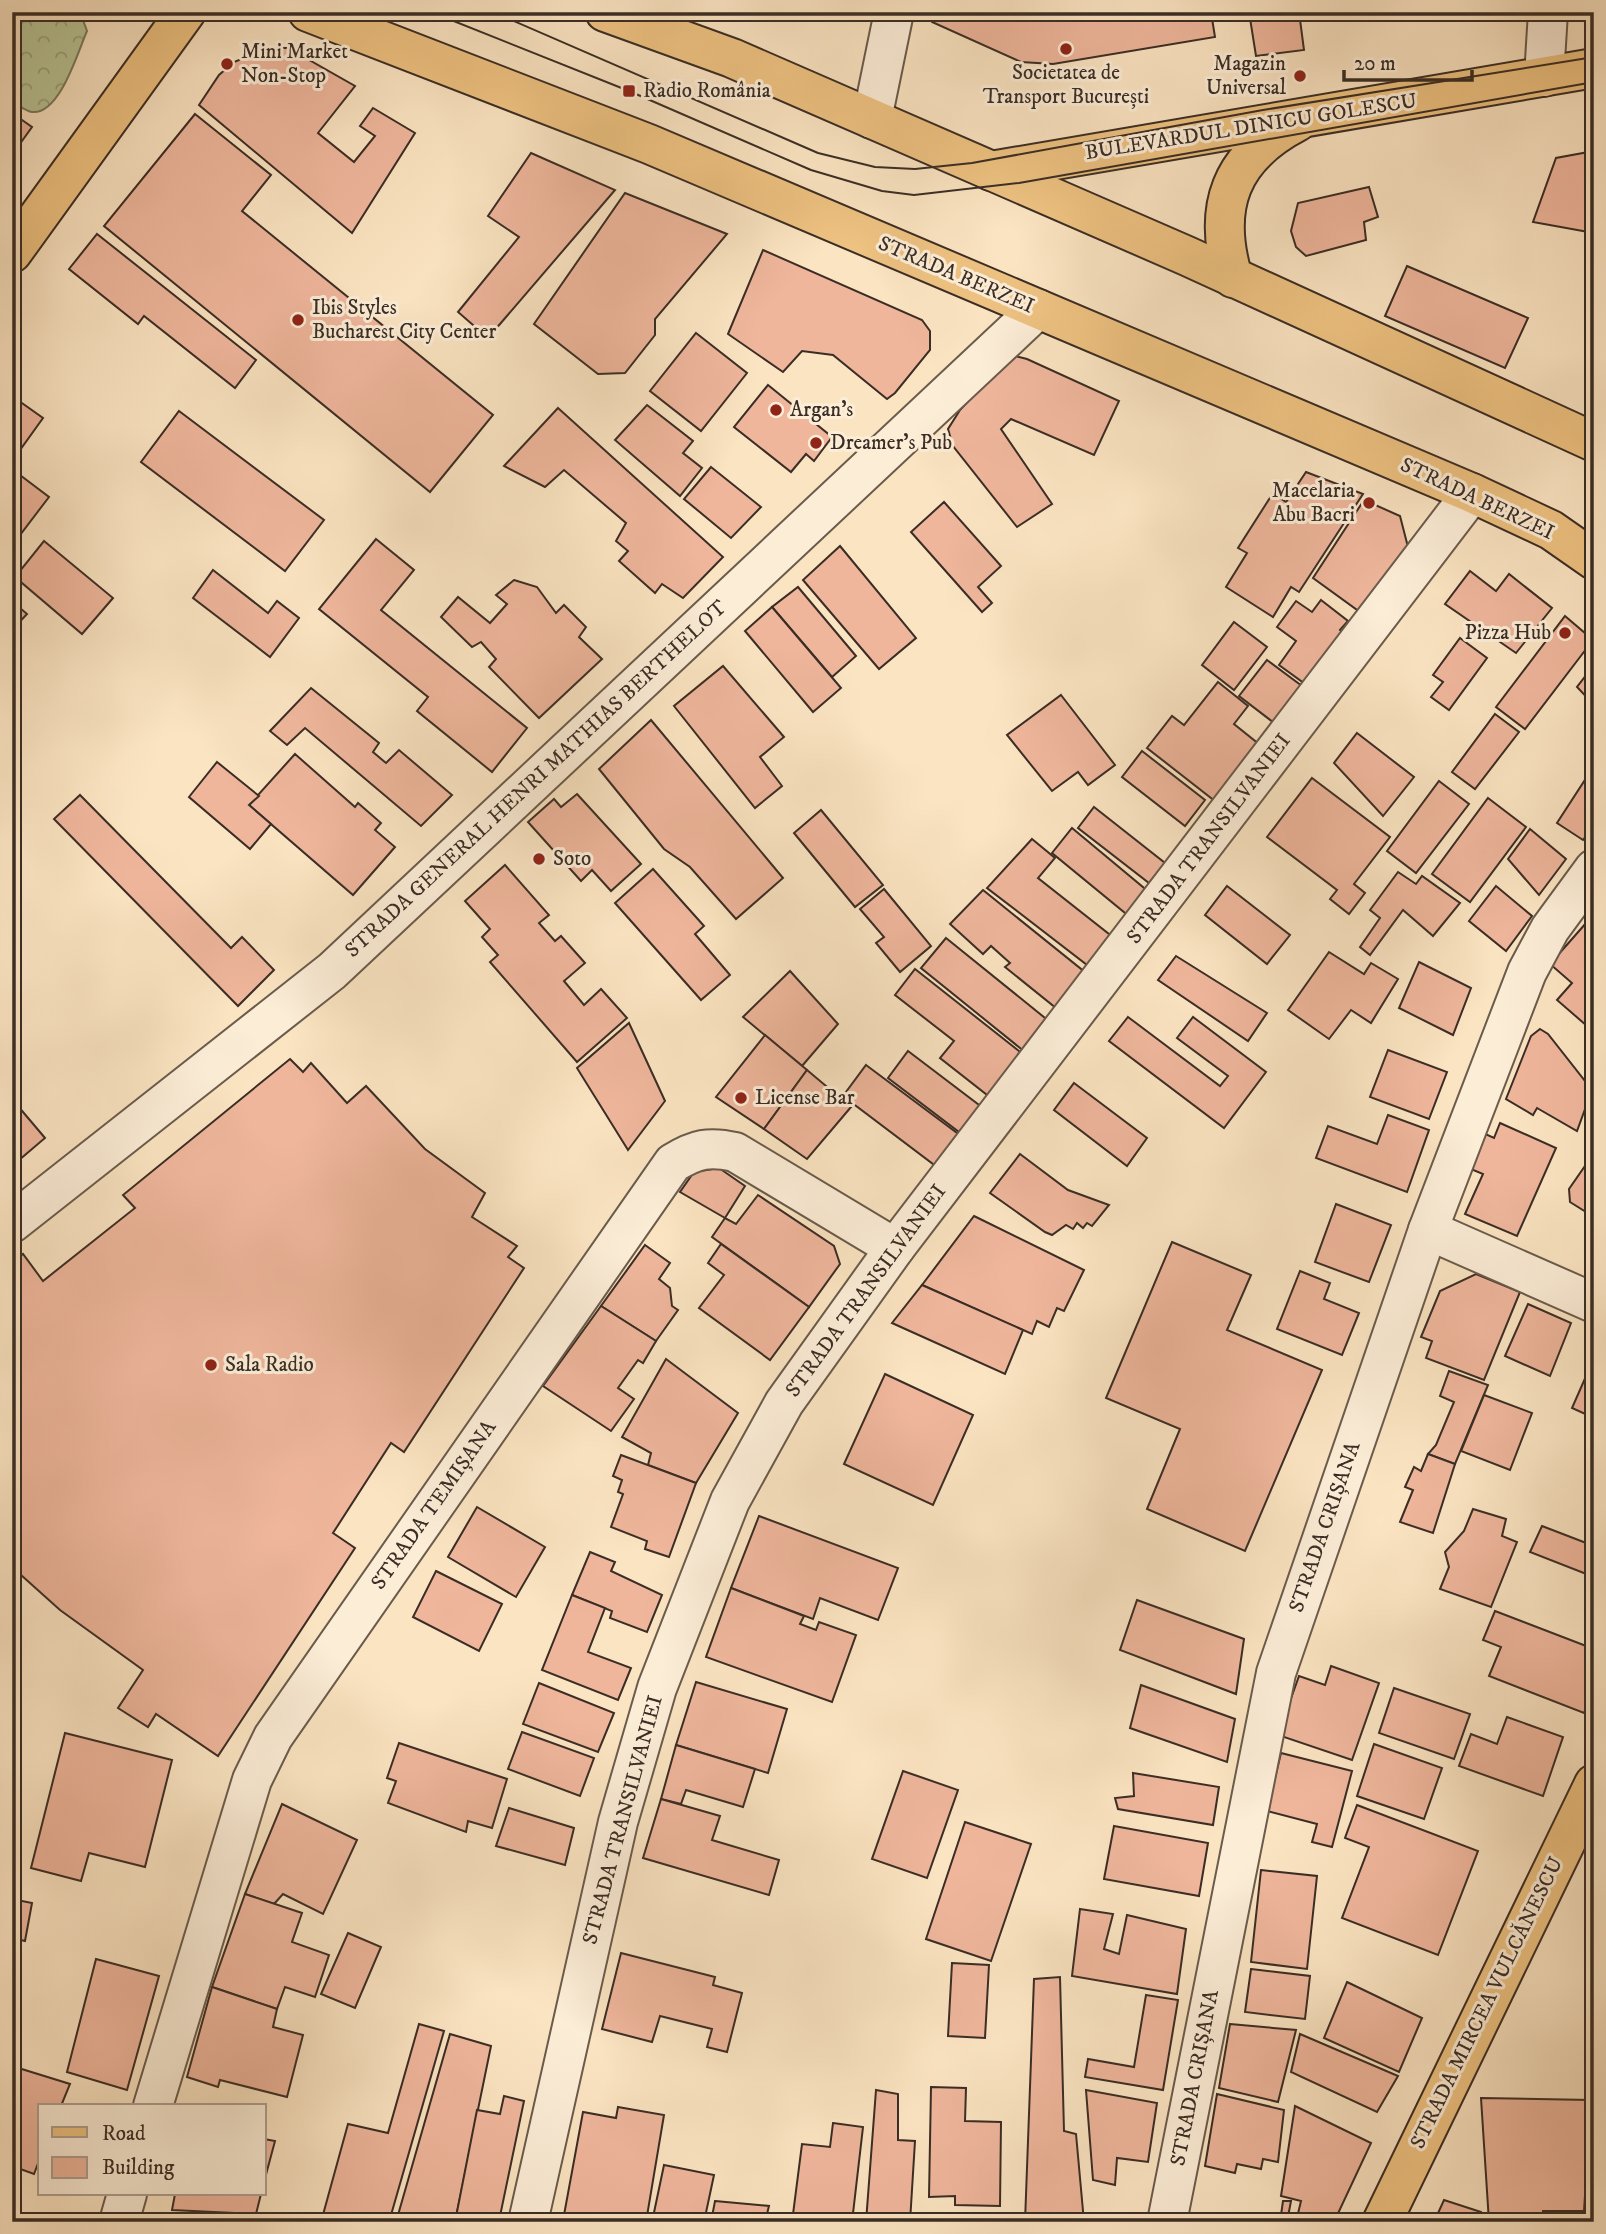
<svg xmlns="http://www.w3.org/2000/svg" width="1606" height="2234" font-family="'IM FELL DW Pica',serif">
  <style>
    .park { fill: url(#park-crowns); stroke: #7a795e; stroke-width: 2 }
    .building { fill: #efb69c; stroke: #3a2d25; stroke-width: 2 }
    .lines { fill: none; stroke-linecap: round; stroke-linejoin: round }
    .minor-casing { stroke: #6a5b4c; stroke-width: 42 }
    .major-casing { stroke: #3a2d25; stroke-width: 42 }
    .minor { stroke: #fcedd7; stroke-width: 38 }
    .major { stroke: #eec281; stroke-width: 38 }
    .tram { stroke: #3a2d25; stroke-width: 2 }
    .poi-dot { fill: #8f2418; stroke: #fcedd7; stroke-width: 2.5 }
    .labels { text-anchor: middle; dominant-baseline: central; stroke-width: 6; stroke-linejoin: round; paint-order: stroke }
    .poi-label { font-size: 21px; fill: #3a2d25; stroke: #fcedd7; text-anchor: start }
    .street-label { font-size: 21px; fill: #3a2d25; stroke: #fcedd7 }
  </style>
  <defs>
    <pattern id="park-crowns" width="20" height="18" patternUnits="userSpaceOnUse" patternTransform="scale(1.75)"><rect width="20" height="18" fill="#b9c597"/><path d="M2 6a3 3 0 1 1 6 0M12 15a3 3 0 1 1 6 0" fill="none" stroke="#97a07b"/></pattern>
  </defs>
  <rect width="100%" height="100%" fill="#fbe4c2"/>
  <filter id="stains"><feTurbulence type="fractalNoise" baseFrequency=".00286" numOctaves="4"/><feColorMatrix values="0 0 0 0 .2 0 0 0 0 .09 0 0 0 0 .02 0 0 0 .5 -.17"/></filter>
  <radialGradient id="worn" r=".72"><stop offset=".6" stop-color="#630" stop-opacity="0"/><stop offset="1" stop-color="#630" stop-opacity=".3"/></radialGradient>
  <path class="park" d="M12 12H80L87 31C78 51 60 115 32 112 26 111 18 105 12 102Z"/>
  <g class="building">
    <polygon points="928,12 1211,12 1215,37 1053,64 1021,62 932,22"/>
    <polygon points="1299,12 1304,50 1256,56 1249,12"/>
    <polygon points="268,48 288,48 355,86 318,133 354,162 375,136 360,126 373,108 415,133 352,233 199,105 219,75 234,62"/>
    <polygon points="12,113 32,127 12,155"/>
    <polygon points="195,114 271,175 242,211 493,415 430,492 104,226"/>
    <polygon points="1594,151 1594,233 1533,222 1556,158"/>
    <polygon points="531,153 615,190 488,338 458,312 519,237 488,216"/>
    <polygon points="1369,187 1378,217 1364,222 1366,240 1306,256 1296,247 1291,231 1298,203"/>
    <polygon points="625,193 727,234 655,319 655,335 625,373 598,374 534,324"/>
    <polygon points="97,234 256,360 235,388 144,316 138,324 69,269"/>
    <polygon points="763,250 922,320 930,331 930,350 895,393 887,399 833,355 802,351 783,372 728,334"/>
    <polygon points="1407,266 1528,318 1505,368 1385,316"/>
    <polygon points="696,333 747,373 701,431 650,391"/>
    <polygon points="1015,356 1027,359 1119,401 1094,455 1011,419 1001,429 1052,504 1017,527 953,446 948,429 960,410 1005,360"/>
    <polygon points="768,385 832,437 814,461 806,454 791,472 734,427"/>
    <polygon points="12,396 43,418 20,450 12,444"/>
    <polygon points="647,405 693,441 683,453 702,468 680,496 615,440"/>
    <polygon points="558,408 723,557 683,598 662,584 655,593 619,561 628,551 616,541 626,523 564,470 545,487 504,466"/>
    <polygon points="179,411 324,520 285,571 141,462"/>
    <polygon points="711,467 761,507 731,538 684,499"/>
    <polygon points="12,469 49,497 20,535 12,529"/>
    <polygon points="1306,472 1363,494 1299,592 1291,587 1273,617 1226,587 1247,553 1238,548 1273,493 1286,502"/>
    <polygon points="1364,500 1400,516 1408,547 1360,612 1313,578"/>
    <polygon points="944,502 1001,566 978,587 992,603 982,612 911,532"/>
    <polygon points="376,539 414,570 381,610 527,728 492,772 417,711 428,697 319,609"/>
    <polygon points="44,541 113,598 82,634 15,577"/>
    <polygon points="840,546 916,638 879,669 803,580"/>
    <polygon points="213,570 268,613 277,601 299,618 270,657 193,598"/>
    <polygon points="1470,571 1496,591 1509,574 1552,608 1516,653 1445,604"/>
    <polygon points="514,580 537,587 556,613 564,605 586,627 579,637 602,659 539,718 489,667 496,659 481,642 472,647 441,617 458,597 490,623 507,604 496,595"/>
    <polygon points="798,587 856,656 832,677 772,607"/>
    <polygon points="1321,600 1348,621 1340,630 1346,635 1308,686 1279,665 1296,641 1277,627 1296,601 1312,612"/>
    <polygon points="12,601 27,614 12,630"/>
    <polygon points="772,607 841,688 813,712 745,631"/>
    <polygon points="1565,616 1593,640 1525,729 1496,707"/>
    <polygon points="1234,622 1267,647 1234,690 1202,665"/>
    <polygon points="1460,638 1487,658 1449,710 1431,697 1443,682 1433,675"/>
    <polygon points="1267,660 1306,689 1278,726 1239,696"/>
    <polygon points="1594,665 1594,705 1577,687"/>
    <polygon points="723,666 784,737 760,757 782,786 755,808 674,706"/>
    <polygon points="1218,682 1248,706 1234,724 1265,749 1220,805 1147,748 1172,716 1184,725"/>
    <polygon points="311,688 379,743 373,752 386,763 399,750 452,795 421,826 305,728 287,745 270,731"/>
    <polygon points="1061,695 1115,765 1088,785 1078,772 1052,791 1007,735"/>
    <polygon points="1495,714 1519,732 1475,789 1452,772"/>
    <polygon points="651,720 783,878 736,919 690,867 664,849 599,769"/>
    <polygon points="1357,733 1414,777 1383,816 1334,763"/>
    <polygon points="1142,751 1205,800 1185,826 1122,777"/>
    <polygon points="295,754 355,807 358,803 381,823 375,830 395,847 353,895 249,805"/>
    <polygon points="217,762 259,796 249,805 271,824 250,849 189,797"/>
    <polygon points="1594,766 1594,825 1583,840 1557,823"/>
    <polygon points="1312,778 1390,837 1354,884 1365,893 1349,914 1330,899 1337,890 1267,837"/>
    <polygon points="1439,781 1469,804 1416,873 1387,851"/>
    <polygon points="577,794 641,864 611,891 592,870 581,881 528,822 554,799 561,807"/>
    <polygon points="80,795 231,948 242,937 274,970 238,1006 54,819"/>
    <polygon points="1488,798 1526,827 1470,902 1432,874"/>
    <polygon points="1094,807 1165,863 1149,883 1078,828"/>
    <polygon points="821,810 883,885 855,907 794,833"/>
    <polygon points="1072,828 1150,893 1130,917 1052,853"/>
    <polygon points="1530,829 1566,859 1539,895 1508,859"/>
    <polygon points="1032,839 1055,858 1038,878 1114,938 1091,968 987,888"/>
    <polygon points="505,865 549,915 539,923 555,941 561,936 585,963 564,981 584,1005 601,989 627,1018 577,1062 490,962 498,955 482,937 490,929 465,901"/>
    <polygon points="653,869 704,926 695,934 730,975 701,1000 615,903"/>
    <polygon points="1398,872 1416,884 1422,876 1460,903 1433,936 1403,910 1370,955 1360,947 1380,918 1370,910"/>
    <polygon points="1227,886 1290,935 1267,964 1205,915"/>
    <polygon points="1496,886 1532,916 1506,951 1469,921"/>
    <polygon points="884,889 931,946 900,972 876,943 884,937 860,909"/>
    <polygon points="983,890 1086,973 1056,1008 1005,967 1010,963 991,946 983,954 950,924"/>
    <polygon points="1594,914 1594,1032 1557,1000 1572,983 1550,964"/>
    <polygon points="946,938 1050,1022 1025,1052 921,968"/>
    <polygon points="1329,952 1364,974 1371,963 1398,979 1371,1023 1351,1010 1329,1039 1288,1010"/>
    <polygon points="1176,956 1267,1013 1248,1041 1158,980"/>
    <polygon points="1419,962 1471,988 1453,1035 1399,1008"/>
    <polygon points="915,969 1024,1055 991,1098 940,1058 954,1041 895,995"/>
    <polygon points="790,971 838,1024 802,1066 743,1017"/>
    <polygon points="1128,1017 1220,1086 1228,1076 1177,1038 1193,1017 1266,1072 1224,1128 1109,1041"/>
    <polygon points="629,1023 665,1101 628,1150 577,1068"/>
    <polygon points="1540,1029 1548,1034 1592,1090 1577,1131 1537,1108 1533,1115 1506,1099 1531,1036"/>
    <polygon points="765,1035 807,1070 764,1129 716,1097"/>
    <polygon points="1388,1050 1447,1072 1429,1119 1370,1097"/>
    <polygon points="908,1051 983,1108 963,1135 888,1078"/>
    <polygon points="290,1059 303,1072 311,1063 347,1103 366,1086 425,1149 485,1193 472,1217 517,1246 508,1257 524,1268 404,1452 391,1443 333,1533 355,1548 218,1756 156,1714 148,1727 118,1708 143,1670 60,1610 21,1575 12,1587 12,1262 23,1254 43,1281 135,1208 123,1195"/>
    <polygon points="866,1065 961,1136 937,1167 843,1096"/>
    <polygon points="807,1070 851,1107 807,1159 764,1129"/>
    <polygon points="1074,1083 1147,1138 1127,1166 1054,1110"/>
    <polygon points="12,1099 45,1138 12,1166"/>
    <polygon points="1388,1115 1429,1130 1407,1192 1316,1158 1328,1126 1377,1144"/>
    <polygon points="1500,1123 1556,1148 1517,1236 1465,1214 1483,1174 1466,1167 1481,1132 1494,1138"/>
    <polygon points="1594,1153 1594,1217 1570,1202 1569,1189"/>
    <polygon points="1020,1154 1068,1190 1109,1205 1092,1226 1087,1223 1083,1228 1077,1223 1073,1229 1066,1225 1052,1235 1045,1232 990,1193"/>
    <polygon points="719,1168 745,1186 725,1218 680,1192 694,1172"/>
    <polygon points="758,1195 834,1246 840,1264 809,1307 712,1237 725,1218 736,1224"/>
    <polygon points="1336,1204 1391,1225 1369,1282 1315,1262"/>
    <polygon points="974,1216 1084,1270 1064,1311 1057,1308 1049,1327 1037,1321 1032,1334 922,1285"/>
    <polygon points="1172,1242 1251,1275 1227,1330 1322,1370 1245,1551 1147,1509 1180,1429 1106,1398"/>
    <polygon points="721,1244 809,1307 770,1360 699,1308 724,1275 708,1263"/>
    <polygon points="645,1245 670,1263 659,1279 670,1288 672,1306 678,1310 656,1341 601,1306"/>
    <polygon points="1300,1271 1330,1283 1324,1299 1359,1313 1342,1355 1277,1329"/>
    <polygon points="1476,1274 1520,1292 1484,1380 1426,1358 1432,1341 1421,1337 1440,1291"/>
    <polygon points="922,1285 1023,1330 1005,1374 892,1323"/>
    <polygon points="1528,1304 1571,1323 1550,1376 1505,1356"/>
    <polygon points="601,1306 656,1341 643,1363 638,1360 618,1388 634,1399 611,1431 543,1386"/>
    <polygon points="1594,1358 1594,1418 1572,1408"/>
    <polygon points="666,1359 738,1413 696,1483 648,1465 651,1453 622,1437"/>
    <polygon points="1449,1371 1488,1385 1455,1464 1428,1454 1436,1445 1454,1402 1440,1396"/>
    <polygon points="885,1374 973,1415 933,1505 844,1464"/>
    <polygon points="1484,1395 1532,1413 1510,1470 1461,1451"/>
    <polygon points="1428,1454 1455,1464 1433,1533 1400,1522 1413,1490 1405,1487 1414,1467 1421,1471"/>
    <polygon points="621,1455 696,1483 669,1557 645,1549 647,1541 611,1527 623,1494 618,1492 622,1480 613,1476"/>
    <polygon points="477,1507 545,1547 516,1597 448,1557"/>
    <polygon points="1473,1509 1506,1519 1502,1536 1517,1542 1491,1607 1440,1589 1449,1567 1445,1552 1464,1531"/>
    <polygon points="759,1516 898,1568 878,1620 820,1598 813,1619 731,1588"/>
    <polygon points="1542,1526 1594,1546 1594,1577 1530,1552"/>
    <polygon points="590,1552 615,1562 611,1571 662,1595 647,1632 610,1618 612,1611 572,1595"/>
    <polygon points="436,1571 502,1604 479,1651 413,1617"/>
    <polygon points="731,1588 804,1616 800,1624 816,1630 819,1622 856,1635 832,1702 706,1657"/>
    <polygon points="572,1595 605,1608 588,1652 631,1668 618,1700 542,1670"/>
    <polygon points="1137,1600 1244,1639 1236,1694 1120,1650"/>
    <polygon points="1495,1611 1594,1649 1594,1687 1584,1713 1489,1676 1501,1647 1483,1640"/>
    <polygon points="1331,1666 1379,1683 1352,1760 1278,1735 1299,1676 1325,1685"/>
    <polygon points="696,1682 787,1709 768,1773 676,1745"/>
    <polygon points="539,1683 614,1713 598,1752 523,1724"/>
    <polygon points="1141,1685 1235,1719 1227,1762 1130,1728"/>
    <polygon points="1394,1688 1470,1714 1454,1759 1379,1733"/>
    <polygon points="1507,1717 1563,1737 1543,1796 1459,1766 1471,1734 1497,1744"/>
    <polygon points="522,1732 594,1758 580,1796 508,1769"/>
    <polygon points="65,1733 172,1760 145,1867 89,1853 81,1881 31,1868"/>
    <polygon points="399,1743 507,1779 492,1828 468,1821 466,1832 388,1803 396,1781 387,1778"/>
    <polygon points="1374,1744 1442,1768 1424,1819 1357,1796"/>
    <polygon points="676,1745 755,1769 743,1807 686,1790 681,1804 661,1799"/>
    <polygon points="1281,1753 1352,1771 1332,1847 1312,1842 1317,1824 1267,1811"/>
    <polygon points="903,1771 958,1790 927,1878 872,1859"/>
    <polygon points="1133,1773 1219,1787 1213,1825 1118,1809 1115,1798 1134,1796"/>
    <polygon points="661,1799 720,1816 712,1840 779,1860 769,1895 643,1858"/>
    <polygon points="282,1804 357,1840 323,1914 283,1894 274,1904 245,1894"/>
    <polygon points="1357,1805 1478,1851 1438,1955 1342,1918 1369,1847 1345,1838"/>
    <polygon points="509,1808 574,1828 565,1865 496,1846"/>
    <polygon points="965,1822 1031,1844 991,1961 926,1939"/>
    <polygon points="1114,1826 1208,1843 1199,1896 1104,1879"/>
    <polygon points="1261,1870 1317,1876 1307,1969 1251,1962"/>
    <polygon points="245,1894 302,1913 292,1942 329,1955 315,1997 285,1987 277,2009 212,1987"/>
    <polygon points="12,1899 32,1903 25,1941 12,1938"/>
    <polygon points="1080,1909 1113,1914 1104,1949 1119,1954 1127,1915 1186,1929 1177,1994 1072,1976"/>
    <polygon points="348,1933 381,1947 355,2008 321,1994"/>
    <polygon points="621,1953 715,1977 713,1985 742,1993 727,2052 707,2047 712,2029 660,2016 652,2042 602,2029"/>
    <polygon points="96,1959 159,1976 127,2090 67,2072"/>
    <polygon points="952,1963 989,1965 985,2038 948,2036"/>
    <polygon points="1251,1969 1310,1976 1305,2019 1245,2012"/>
    <polygon points="1060,1977 1064,2131 1076,2134 1084,2222 1025,2222 1034,1979"/>
    <polygon points="1347,1982 1422,2018 1399,2072 1324,2038"/>
    <polygon points="212,1987 277,2009 273,2027 303,2035 287,2097 220,2080 218,2087 187,2077"/>
    <polygon points="1146,1995 1178,2000 1163,2090 1085,2077 1088,2059 1134,2067"/>
    <polygon points="419,2024 444,2031 389,2222 321,2222 348,2124 388,2133"/>
    <polygon points="1230,2024 1296,2030 1278,2102 1219,2088"/>
    <polygon points="450,2034 491,2046 455,2222 396,2222"/>
    <polygon points="1300,2034 1398,2076 1377,2112 1291,2072"/>
    <polygon points="12,2066 70,2084 61,2106 40,2106 40,2158 34,2174 12,2166"/>
    <polygon points="931,2087 966,2088 965,2121 1001,2122 1000,2206 955,2205 955,2196 929,2197"/>
    <polygon points="876,2090 898,2094 898,2140 915,2141 910,2222 866,2222"/>
    <polygon points="1086,2090 1157,2103 1148,2162 1117,2158 1115,2185 1093,2180"/>
    <polygon points="1217,2094 1284,2110 1278,2162 1263,2159 1261,2169 1237,2164 1235,2173 1205,2166"/>
    <polygon points="504,2096 524,2101 499,2221 455,2222 477,2110 500,2114"/>
    <polygon points="1481,2098 1591,2100 1584,2211 1543,2211 1542,2222 1489,2222"/>
    <polygon points="1295,2106 1371,2143 1334,2222 1296,2222 1301,2201 1281,2196"/>
    <polygon points="618,2107 664,2115 646,2222 569,2222 564,2215 583,2112 616,2118"/>
    <polygon points="833,2123 863,2127 852,2222 792,2222 802,2144 830,2147"/>
    <polygon points="264,2139 275,2141 264,2182"/>
    <polygon points="664,2165 714,2175 704,2222 652,2222"/>
    <polygon points="175,2194 261,2194 256,2214 172,2210"/>
    <polygon points="1444,2200 1481,2212 1481,2222 1434,2222"/>
    <polygon points="715,2201 769,2206 765,2222 711,2222"/>
    <polygon points="1283,2201 1291,2201 1287,2222 1280,2222"/>
  </g>
  <g class="lines">
    <g class="minor-casing">
      <g id="minor">
        <polyline points="1544,77 1548,12"/>
        <polyline points="872,119 894,12"/>
        <polyline points="12,1223 332,971 1038,309"/>
        <polyline points="1428,1230 1594,1303"/>
        <path d="M153 2106 252 1780 273 1737 673 1163C696 1149 709 1146 735 1152L895 1248"/>
        <polyline points="119,2222 127,2194"/>
        <polyline points="528,2222 618,1822 657,1688 730,1501 784,1403 895,1248 1472,493"/>
        <polyline points="1167,2222 1276,1673 1428,1230 1527,972 1550,929 1594,869"/>
      </g>
    </g>
    <g class="major-casing">
      <g id="major">
        <polyline points="308,12 649,144 1472,493 1551,530 1594,560"/>
        <polyline points="605,12 732,58 1187,256 1594,442"/>
        <polyline points="991,171 1594,68"/>
        <polyline points="12,253 186,12"/>
        <path d="M1233 278C1212 207 1230 157 1297 122"/>
        <polyline points="1382,2222 1594,1784"/>
      </g>
    </g>
    <use href="#minor" class="minor"/>
    <use href="#major" class="major"/>
    <g class="tram">
      <polyline points="431,12 629,91 811,170 882,191 914,195 1019,183 1594,82"/>
      <polyline points="493,12 818,153 875,167 915,169 972,163 1263,110 1594,57"/>
    </g>
  </g>
  <g class="poi-dot">
    <circle cx="1066" cy="49" r="7"/>
    <circle cx="227" cy="64" r="7"/>
    <circle cx="1300" cy="76" r="7"/>
    <rect x="622" y="84" width="14" height="14" rx="3.5"/>
    <circle cx="298" cy="320" r="7"/>
    <circle cx="776" cy="410" r="7"/>
    <circle cx="816" cy="443" r="7"/>
    <circle cx="1369" cy="503" r="7"/>
    <circle cx="1565" cy="633" r="7"/>
    <circle cx="539" cy="859" r="7"/>
    <circle cx="741" cy="1098" r="7"/>
    <circle cx="211" cy="1365" r="7"/>
  </g>
  <g class="labels">
    <g class="poi-label">
      <text x="241" y="52">Mini Market<tspan x="241" dy="24">Non-Stop</tspan></text>
      <text x="1286" y="64" text-anchor="end">Magazin<tspan x="1286" dy="24">Universal</tspan></text>
      <text x="1066" y="73" text-anchor="middle">Societatea de<tspan x="1066" dy="24">Transport București</tspan></text>
      <text x="643" y="91">Radio România</text>
      <text x="312" y="308">Ibis Styles<tspan x="312" dy="24">Bucharest City Center</tspan></text>
      <text x="790" y="410">Argan's</text>
      <text x="830" y="443">Dreamer's Pub</text>
      <text x="1355" y="491" text-anchor="end">Macelaria<tspan x="1355" dy="24">Abu Bacri</tspan></text>
      <text x="1551" y="633" text-anchor="end">Pizza Hub</text>
      <text x="553" y="859">Soto</text>
      <text x="755" y="1098">License Bar</text>
      <text x="225" y="1365">Sala Radio</text>
    </g>
    <g class="street-label">
      <text transform="translate(1251 127) rotate(-9)">BULEVARDUL DINICU GOLESCU</text>
      <text transform="translate(956 275) rotate(23)">STRADA BERZEI</text>
      <text transform="translate(1477 499) rotate(25)">STRADA BERZEI</text>
      <text transform="translate(536 779) rotate(-43)">STRADA GENERAL HENRI MATHIAS BERTHELOT</text>
      <text transform="translate(1209 839) rotate(-53)">STRADA TRANSILVANIEI</text>
      <text transform="translate(866 1291) rotate(-54)">STRADA TRANSILVANIEI</text>
      <text transform="translate(434 1505) rotate(-55)">STRADA TEMIȘANA</text>
      <text transform="translate(1325 1527) rotate(-71)">STRADA CRIȘANA</text>
      <text transform="translate(623 1820) rotate(-75)">STRADA TRANSILVANIEI</text>
      <text transform="translate(1487 2003) rotate(-64)">STRADA MIRCEA VULCĂNESCU</text>
      <text transform="translate(1195 2078) rotate(-79)">STRADA CRIȘANA</text>
    </g>
  </g>
  <rect width="1606" height="2234" fill="none" stroke="#fbe4c2" stroke-width="42"/>
  <rect x="14" y="14" width="1578" height="2206" fill="none" stroke="#3a2d25" stroke-width="3.5"/>
  <rect x="21" y="21" width="1564" height="2192" fill="none" stroke="#3a2d25" stroke-width="2"/>
  <rect x="38" y="2104" width="228" height="91" fill="#fcedd7" stroke="#aea090" stroke-width="2"/>
  <rect x="52" y="2127" width="35" height="10" fill="#eec281" stroke="#aea090" stroke-width="2"/>
  <text x="102" y="2140" font-size="21" fill="#3a2d25">Road</text>
  <rect x="52" y="2157" width="35" height="21" fill="#efb69c" stroke="#aea090" stroke-width="2"/>
  <text x="102" y="2174" font-size="21" fill="#3a2d25">Building</text>
  <path d="M1344 70v10h128v-10" fill="none" stroke="#3a2d25" stroke-width="3.5"/>
  <text x="1354" y="70" font-size="21" fill="#3a2d25" stroke="#fcedd7" stroke-width="5" paint-order="stroke">20 m</text>
  <rect width="100%" height="100%" filter="url(#stains)"/>
  <rect width="100%" height="100%" fill="url(#worn)"/>
</svg>
